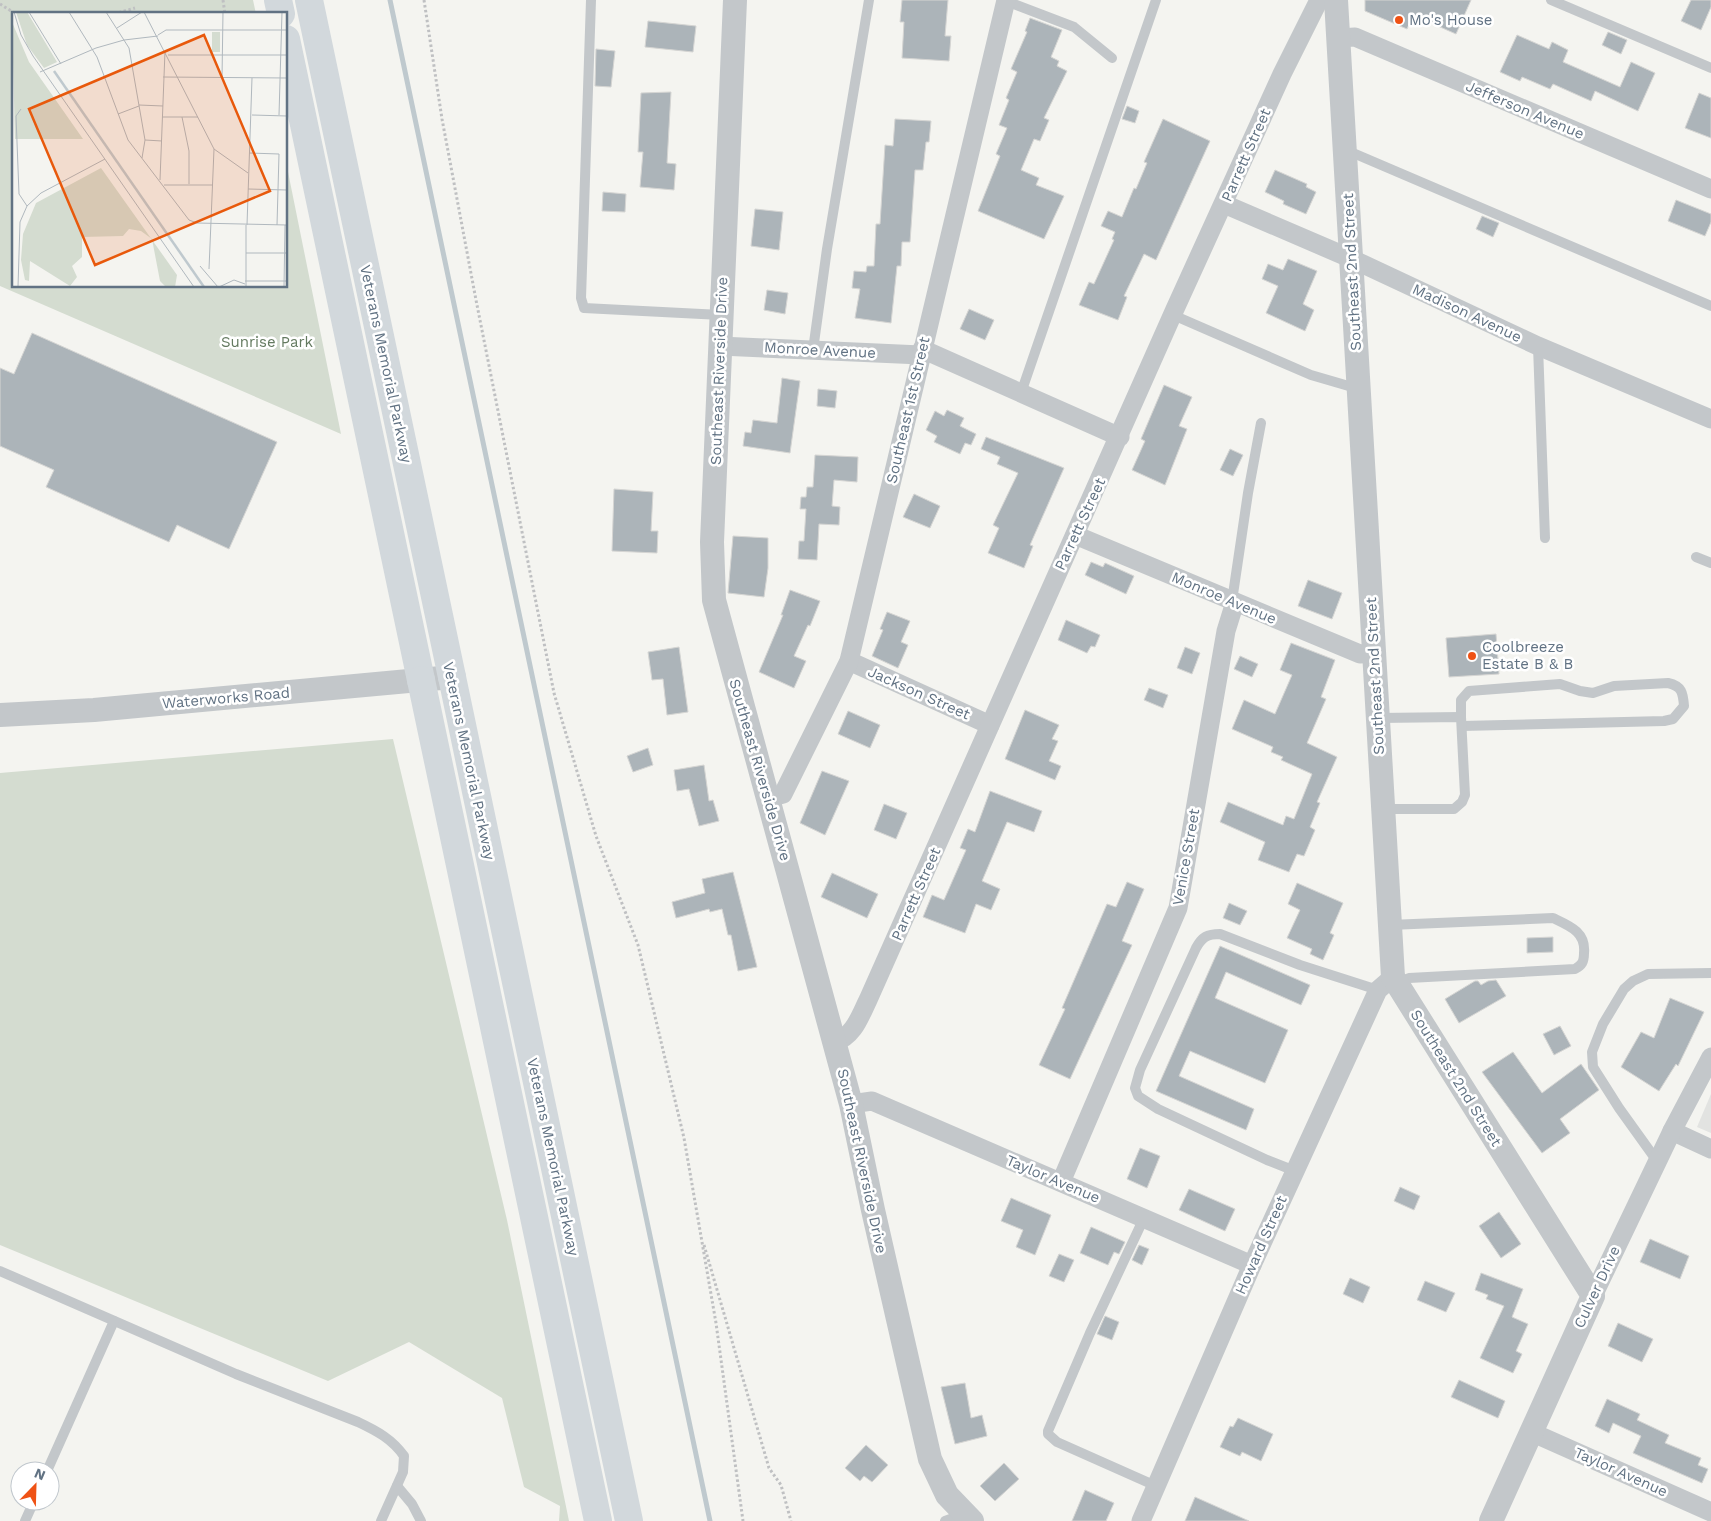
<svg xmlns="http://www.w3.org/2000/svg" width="1711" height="1521" font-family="'Work Sans',sans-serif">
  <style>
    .built { fill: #e2e3e1 }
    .green { fill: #d4dcd0 }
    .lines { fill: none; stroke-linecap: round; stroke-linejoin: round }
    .stream { stroke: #bfc9ce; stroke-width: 5 }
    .building { fill: #acb4b9; stroke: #d5d5d3 }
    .path { stroke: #bfc0c2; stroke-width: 3; stroke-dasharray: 2.5 2.5; stroke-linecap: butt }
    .service { stroke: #c3c7ca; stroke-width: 10 }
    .minor { stroke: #c3c7ca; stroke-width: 19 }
    .tertiary { stroke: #c3c7ca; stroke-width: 24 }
    .trunk { stroke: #d2d8dc; stroke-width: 28 }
    .motorway { stroke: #d2d8dc; stroke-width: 28 }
    .poi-dot { fill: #ef5215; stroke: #fff; stroke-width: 2 }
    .labels { text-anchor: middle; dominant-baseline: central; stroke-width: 5; stroke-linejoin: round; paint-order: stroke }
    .poi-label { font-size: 15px; fill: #617283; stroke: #fff; text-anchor: start }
    .street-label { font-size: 15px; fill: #617283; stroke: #fff }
    .park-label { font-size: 15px; fill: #647a60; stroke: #fff }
    .inset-river { fill: none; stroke: #bfc9ce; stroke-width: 2.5 }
    .inset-road { fill: none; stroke: #b0b8be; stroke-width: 1 }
    .view { fill: #e8590c; fill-opacity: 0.15; stroke: #e8590c; stroke-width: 2.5 }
    .inset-edge { fill: none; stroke: #617283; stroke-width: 2.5 }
  </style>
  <rect width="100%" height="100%" fill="#f4f4f0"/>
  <polygon class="built" points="1711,1094 1711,1133 1697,1127"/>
  <g class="green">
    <polygon points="0,0 253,0 256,14 14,14 14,286 286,286 286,162 341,434 0,286"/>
    <polygon points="393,739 507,1220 569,1521 559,1521 560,1506 524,1487 502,1398 409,1342 328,1381 0,1245 0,773"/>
  </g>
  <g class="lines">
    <polyline class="stream" points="390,0 710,1521"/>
  </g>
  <g class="building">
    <polygon points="902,0 948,0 945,36 951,36 949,61 902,58 904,22 900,22"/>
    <polygon points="1365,0 1471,0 1456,34 1413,15 1407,29 1365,11"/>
    <polygon points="1691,0 1711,0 1711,7 1701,30 1681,21"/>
    <polygon points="1030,18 1062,30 1051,57 1059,61 1057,66 1067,71 1044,118 1049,120 1040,141 1034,139 1021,170 1039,178 1036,185 1064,196 1044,239 978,211 1000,156 996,154 1007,128 999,125 1009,100 1006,98 1017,72 1011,69 1027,32 1025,31"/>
    <polygon points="648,21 696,26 693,52 645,47"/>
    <polygon points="1608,32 1627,40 1621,54 1602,45"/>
    <polygon points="1517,35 1549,49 1552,42 1568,50 1563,62 1620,87 1631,62 1655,73 1638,111 1595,91 1591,101 1553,84 1550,89 1522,77 1520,81 1500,72"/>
    <polygon points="596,49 615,51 611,87 595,86"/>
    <polygon points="671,92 667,163 676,164 674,190 640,187 643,152 638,152 641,93"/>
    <polygon points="1699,93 1711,98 1711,138 1685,128"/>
    <polygon points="1127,106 1139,111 1135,123 1122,119"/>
    <polygon points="895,119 931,121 929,142 926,142 923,170 915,170 910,242 902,242 901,266 897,266 891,323 855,318 860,289 852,288 854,271 866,272 867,266 874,266 876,224 880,224 885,145 893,146"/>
    <polygon points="1163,119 1210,141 1156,260 1144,254 1124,296 1127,297 1118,320 1079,305 1089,282 1094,284 1114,240 1112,239 1115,232 1101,226 1108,211 1122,217 1134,188 1136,189 1147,163 1144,162"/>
    <polygon points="1275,170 1307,184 1306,187 1316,192 1306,214 1283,204 1284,201 1265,192"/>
    <polygon points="603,192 626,194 625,212 602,211"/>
    <polygon points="1676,200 1711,214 1711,222 1705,236 1668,221"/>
    <polygon points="755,209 783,212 779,250 751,246"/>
    <polygon points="1482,216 1499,223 1493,237 1476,229"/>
    <polygon points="1288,259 1317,271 1303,304 1314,310 1305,331 1266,313 1278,286 1262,279 1268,264 1283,270"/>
    <polygon points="767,290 788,293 785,314 764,310"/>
    <polygon points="969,309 994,320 985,340 960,329"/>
    <polygon points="32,333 277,442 229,549 177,525 169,542 46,487 54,470 0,446 0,368 14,374"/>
    <polygon points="782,378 800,381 790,453 743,446 745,432 751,433 753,420 777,423"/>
    <polygon points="1164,385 1192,397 1179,426 1187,429 1165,485 1132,470 1145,441 1141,439"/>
    <polygon points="818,389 837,391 835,408 817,406"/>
    <polygon points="947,410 964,418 960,426 976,434 971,445 965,443 960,454 934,442 937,436 926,430 935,411 944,416"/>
    <polygon points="986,437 1064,468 1030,545 1033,546 1024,568 988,553 999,528 993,525 1018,473 997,464 1000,457 981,449"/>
    <polygon points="1230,449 1243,455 1233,476 1220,470"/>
    <polygon points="815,455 858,457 857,482 834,480 832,506 840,507 839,525 819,524 817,560 798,559 799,541 804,541 806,509 800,509 801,497 806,497 807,487 813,487"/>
    <polygon points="614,489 653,492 651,531 658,531 657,553 612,551"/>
    <polygon points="914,494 940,506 930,528 903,517"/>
    <polygon points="733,536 768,538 768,568 764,597 728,593"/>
    <polygon points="1091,562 1103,567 1105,563 1134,576 1126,594 1085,575"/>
    <polygon points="1308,580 1342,593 1332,619 1298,606"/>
    <polygon points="790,590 820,601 810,626 808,625 794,656 806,661 794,688 759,672 783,615 781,615"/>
    <polygon points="887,612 910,621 901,642 908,645 898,668 872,656 883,630 880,629"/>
    <polygon points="1066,620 1100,635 1095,647 1091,646 1087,653 1058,640"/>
    <polygon points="1496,634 1499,674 1449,677 1446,638"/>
    <polygon points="1291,643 1335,660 1321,697 1326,699 1307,743 1337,757 1317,802 1320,803 1310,827 1315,830 1304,856 1297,854 1289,872 1258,860 1265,842 1220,822 1228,802 1283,825 1286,816 1294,819 1312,774 1281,760 1283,757 1271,752 1273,747 1232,729 1244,700 1275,714 1292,675 1280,670"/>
    <polygon points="679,647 688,712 667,715 663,679 652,680 648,652"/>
    <polygon points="1185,647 1200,653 1192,674 1177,668"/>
    <polygon points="1240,656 1258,664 1252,677 1234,669"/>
    <polygon points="1149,688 1168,695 1163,708 1144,700"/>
    <polygon points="1025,710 1059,725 1052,739 1058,741 1049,761 1061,766 1055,780 1005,759"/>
    <polygon points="848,711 880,725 870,748 838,734"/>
    <polygon points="648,748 653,765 633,772 627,756"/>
    <polygon points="704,765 709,801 713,800 719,821 699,826 689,789 677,791 674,770"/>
    <polygon points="822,771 849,781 825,835 800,823"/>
    <polygon points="990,791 1042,811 1034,832 1007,822 982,881 1000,889 991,910 976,904 965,933 923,917 932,895 944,900 966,850 960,848 968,829 975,832"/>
    <polygon points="884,804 907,813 896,839 874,830"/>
    <polygon points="733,872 757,967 738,971 731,935 728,935 722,909 710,912 709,909 676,918 672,902 705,893 702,879"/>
    <polygon points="832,873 878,894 867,918 821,897"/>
    <polygon points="1127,882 1144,889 1122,941 1132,945 1070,1079 1039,1065 1065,1009 1062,1008 1107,904 1116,907"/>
    <polygon points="1297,883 1343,903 1330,933 1334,935 1323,960 1310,954 1312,949 1287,938 1300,910 1288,904"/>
    <polygon points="1229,903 1247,911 1240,925 1223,918"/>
    <polygon points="1553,937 1553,952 1527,953 1527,938"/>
    <polygon points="1220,946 1310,985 1301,1005 1226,972 1215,998 1288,1030 1265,1083 1190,1051 1179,1076 1254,1109 1246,1130 1156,1091"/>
    <polygon points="1496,980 1506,996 1459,1023 1445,999 1475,981 1478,981 1481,985 1488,981"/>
    <polygon points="1670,998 1704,1012 1678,1066 1676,1064 1659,1091 1621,1067 1641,1032 1654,1038"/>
    <polygon points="1560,1026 1571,1046 1554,1055 1543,1034"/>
    <polygon points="1513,1052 1542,1093 1581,1064 1599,1090 1560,1119 1570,1133 1542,1153 1482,1072"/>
    <polygon points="1140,1148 1160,1156 1147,1188 1127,1179"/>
    <polygon points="1400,1187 1420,1196 1414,1210 1394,1201"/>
    <polygon points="1189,1189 1235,1209 1225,1231 1179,1210"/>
    <polygon points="1011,1198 1051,1215 1035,1255 1016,1247 1023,1230 1001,1221"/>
    <polygon points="1499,1212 1521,1244 1501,1258 1479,1226"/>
    <polygon points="1091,1227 1125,1242 1119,1254 1114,1252 1108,1265 1080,1253"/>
    <polygon points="1650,1239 1689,1256 1680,1279 1640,1262"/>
    <polygon points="1139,1245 1149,1249 1142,1265 1132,1260"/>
    <polygon points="1059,1254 1074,1260 1064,1282 1049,1276"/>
    <polygon points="1481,1273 1523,1289 1512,1317 1528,1324 1516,1351 1522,1354 1513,1373 1480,1358 1504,1306 1486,1299 1488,1295 1475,1290"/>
    <polygon points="1350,1278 1370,1287 1363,1303 1343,1294"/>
    <polygon points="1425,1281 1455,1293 1446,1312 1417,1300"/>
    <polygon points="1105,1316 1119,1322 1112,1340 1097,1334"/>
    <polygon points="1618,1323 1653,1339 1642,1362 1608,1346"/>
    <polygon points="1459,1380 1505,1401 1498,1418 1451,1397"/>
    <polygon points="965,1383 971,1418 982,1415 987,1436 955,1444 941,1387"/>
    <polygon points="1607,1399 1640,1414 1637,1420 1669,1435 1665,1443 1701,1458 1698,1465 1708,1469 1702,1483 1633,1453 1641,1436 1613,1423 1609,1433 1595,1426"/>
    <polygon points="1238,1418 1273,1434 1261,1461 1242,1452 1240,1456 1220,1447 1230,1426 1233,1427"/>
    <polygon points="866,1445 888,1465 872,1482 864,1476 860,1481 845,1468"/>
    <polygon points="1004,1463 1019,1479 995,1501 980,1486"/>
    <polygon points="1085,1490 1114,1503 1106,1521 1072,1521"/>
    <polygon points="1195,1497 1249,1521 1185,1521"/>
  </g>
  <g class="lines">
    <g class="path">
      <polyline points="223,0 225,14"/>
      <polyline points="424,0 442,119 476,300 554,693 596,836 638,945 684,1138 716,1323 743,1521"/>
      <polyline points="0,4 16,14"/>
      <polyline points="114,14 135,8"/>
      <polyline points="704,1245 769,1468 781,1485 791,1521"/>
    </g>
    <g class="service">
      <polyline points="591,0 581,298 584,308 721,315"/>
      <polyline points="1551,0 1711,68"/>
      <polyline points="1006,1 1074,27 1112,58"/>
      <polyline points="1346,150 1711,306"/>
      <polyline points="1173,315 1311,375 1359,389"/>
      <polyline points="1538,346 1545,538"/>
      <polyline points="813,350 827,249 869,0"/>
      <polyline points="1021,393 1156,0"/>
      <polyline points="1696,557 1711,563"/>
      <polyline points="1232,601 1248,493 1261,423"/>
      <path d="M1461 717V700L1469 691 1560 684 1580 691 1593 693 1614 686 1668 683C1682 686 1683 693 1684 706L1673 719 1664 721 1462 726"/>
      <polyline points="1378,718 1461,717 1465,795 1462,802 1454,809 1383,809"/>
      <path d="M1390 925 1553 918C1570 926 1586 932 1584 953 1584 962 1582 965 1575 969L1409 978 1397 983"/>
      <polyline points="1657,1161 1619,1108 1593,1067 1592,1052 1603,1024 1624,989 1633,981 1648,974 1711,973"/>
      <path d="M1295 1171 1267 1160 1158 1109 1138 1096 1135 1088 1140 1070 1196 948C1202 937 1207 934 1220 934L1300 965 1378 990"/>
      <polyline points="1144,1218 1090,1333 1048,1431 1048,1434 1057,1442 1156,1486"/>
      <path d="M0 1271 236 1374 358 1422C377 1431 392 1439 404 1456L403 1472 381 1521"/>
      <polyline points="47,1471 114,1321"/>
      <polyline points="397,1486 412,1504 421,1521"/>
      <polyline points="25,1521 34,1501"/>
      <polyline points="945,1521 964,1514"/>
    </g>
    <g class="minor">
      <polyline points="1339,38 1355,37 1711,189"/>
      <polyline points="1224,204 1352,259 1538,346 1711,419"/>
      <polyline points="720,346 921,355"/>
      <polyline points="922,349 1120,437"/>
      <polyline points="1075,535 1360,654 1374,653"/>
      <polyline points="849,661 990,725"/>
      <polyline points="768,798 783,794 849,661 1006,0"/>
      <path d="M835 1042C854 1036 860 1016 868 1000L1175 309 1282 74 1319 0"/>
      <polyline points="851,1104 872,1101 1252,1265"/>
      <polyline points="1672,1131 1711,1149"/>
      <polyline points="1061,1182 1178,908 1226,631 1235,602"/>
      <polyline points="1593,1296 1672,1131 1711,1057"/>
      <polyline points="1531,1432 1711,1512"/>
      <polyline points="1141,1521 1252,1265 1378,990 1393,977"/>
    </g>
    <g class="tertiary">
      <polyline points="735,0 712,542 714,600 851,1104 873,1210 930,1459 947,1495 972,1521"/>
      <polyline points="1336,0 1393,977 1593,1296 1491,1521"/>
      <polyline points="0,715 94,710 452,677"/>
    </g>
    <g class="trunk">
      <polyline points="278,0 281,14"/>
      <polyline points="309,0 452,677"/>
      <polyline points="286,39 421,680"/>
    </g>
    <g class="motorway">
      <polyline points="452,677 629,1521"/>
      <polyline points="421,680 598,1521"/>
    </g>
  </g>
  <g class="poi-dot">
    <circle cx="1399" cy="20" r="5"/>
    <circle cx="1472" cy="656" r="5"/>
  </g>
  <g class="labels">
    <g class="poi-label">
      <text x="1409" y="20">Mo's House</text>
      <text x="1482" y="647">Coolbreeze<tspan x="1482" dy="17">Estate B &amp; B</tspan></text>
    </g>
    <g class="street-label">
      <text transform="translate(1525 110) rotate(23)">Jefferson Avenue</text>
      <text transform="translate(1246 155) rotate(-66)">Parrett Street</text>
      <text transform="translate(1352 272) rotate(-93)">Southeast 2nd Street</text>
      <text transform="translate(1467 313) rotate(25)">Madison Avenue</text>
      <text transform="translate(820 350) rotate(3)">Monroe Avenue</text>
      <text transform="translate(386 364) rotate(78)">Veterans Memorial Parkway</text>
      <text transform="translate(719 371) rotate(-88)">Southeast Riverside Drive</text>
      <text transform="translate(908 410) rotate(-77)">Southeast 1st Street</text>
      <text transform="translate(1080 524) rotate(-65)">Parrett Street</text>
      <text transform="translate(1224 598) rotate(23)">Monroe Avenue</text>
      <text transform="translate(1375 676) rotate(-93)">Southeast 2nd Street</text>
      <text transform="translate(919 693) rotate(24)">Jackson Street</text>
      <text transform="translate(226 698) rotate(-5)">Waterworks Road</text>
      <text transform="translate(469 761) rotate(78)">Veterans Memorial Parkway</text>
      <text transform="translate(760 770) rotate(74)">Southeast Riverside Drive</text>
      <text transform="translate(1186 857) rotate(-80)">Venice Street</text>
      <text transform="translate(916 894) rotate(-66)">Parrett Street</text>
      <text transform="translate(1456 1078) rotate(58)">Southeast 2nd Street</text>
      <text transform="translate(553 1157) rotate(78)">Veterans Memorial Parkway</text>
      <text transform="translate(862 1161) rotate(78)">Southeast Riverside Drive</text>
      <text transform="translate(1053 1179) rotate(23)">Taylor Avenue</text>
      <text transform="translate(1261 1245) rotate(-66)">Howard Street</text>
      <text transform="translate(1597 1287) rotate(-65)">Culver Drive</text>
      <text transform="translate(1621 1472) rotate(24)">Taylor Avenue</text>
    </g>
    <g class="park-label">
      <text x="267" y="342">Sunrise Park</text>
    </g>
  </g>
  <g transform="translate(12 12)">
    <rect width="275" height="275" fill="#f4f4f0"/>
    <path d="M4 0H15L45 50 32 56 15 33ZM0 10 17 50 71 127H3ZM200 20H208V40H200ZM89 156 165 263 163 275H154L148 269 140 227 129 219 117 217 111 224 70 225V245L60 254 65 265 58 274 18 249 17 269 13 268 9 248 11 222 24 191Z" fill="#d4dcd0"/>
    <path class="inset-river" d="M42 59 192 275"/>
    <path class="inset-road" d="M2 0 9 23 21 44 182 275M17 0 49 52M57 0 85 45 116 128 177 208 185 211 275 213M94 0 117 36 133 128 130 146M132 0 202 137 236 161M105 16 130 0M146 23 154 18H275M156 43H275M28 60 84 36 112 28 146 24M151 65 275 66M210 66 211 0M127 93 151 94M9 97 4 104 7 182 15 194M106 102 127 94M240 103 275 104M267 103 270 0M150 105H186M170 105 177 139V172M133 128 150 129M237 141 267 142 265 213M148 168 153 39M152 173H200M236 177 275 178M234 213V275M235 213 240 66M234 241H274M188 254 206 275M197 257 202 137M233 269H275M6 275 8 210 15 194 29 181 93 147M207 275 222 268 233 272M272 275 273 213"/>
    <path class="view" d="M192 23 258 179 83 253 17 97Z"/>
    <rect width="275" height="275" class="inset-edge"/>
  </g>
  <g transform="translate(35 1486) rotate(23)"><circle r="24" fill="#ffffff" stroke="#c0c7cd"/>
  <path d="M0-4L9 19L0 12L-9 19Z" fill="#ef5215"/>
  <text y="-8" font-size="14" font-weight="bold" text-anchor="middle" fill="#617283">N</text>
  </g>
</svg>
